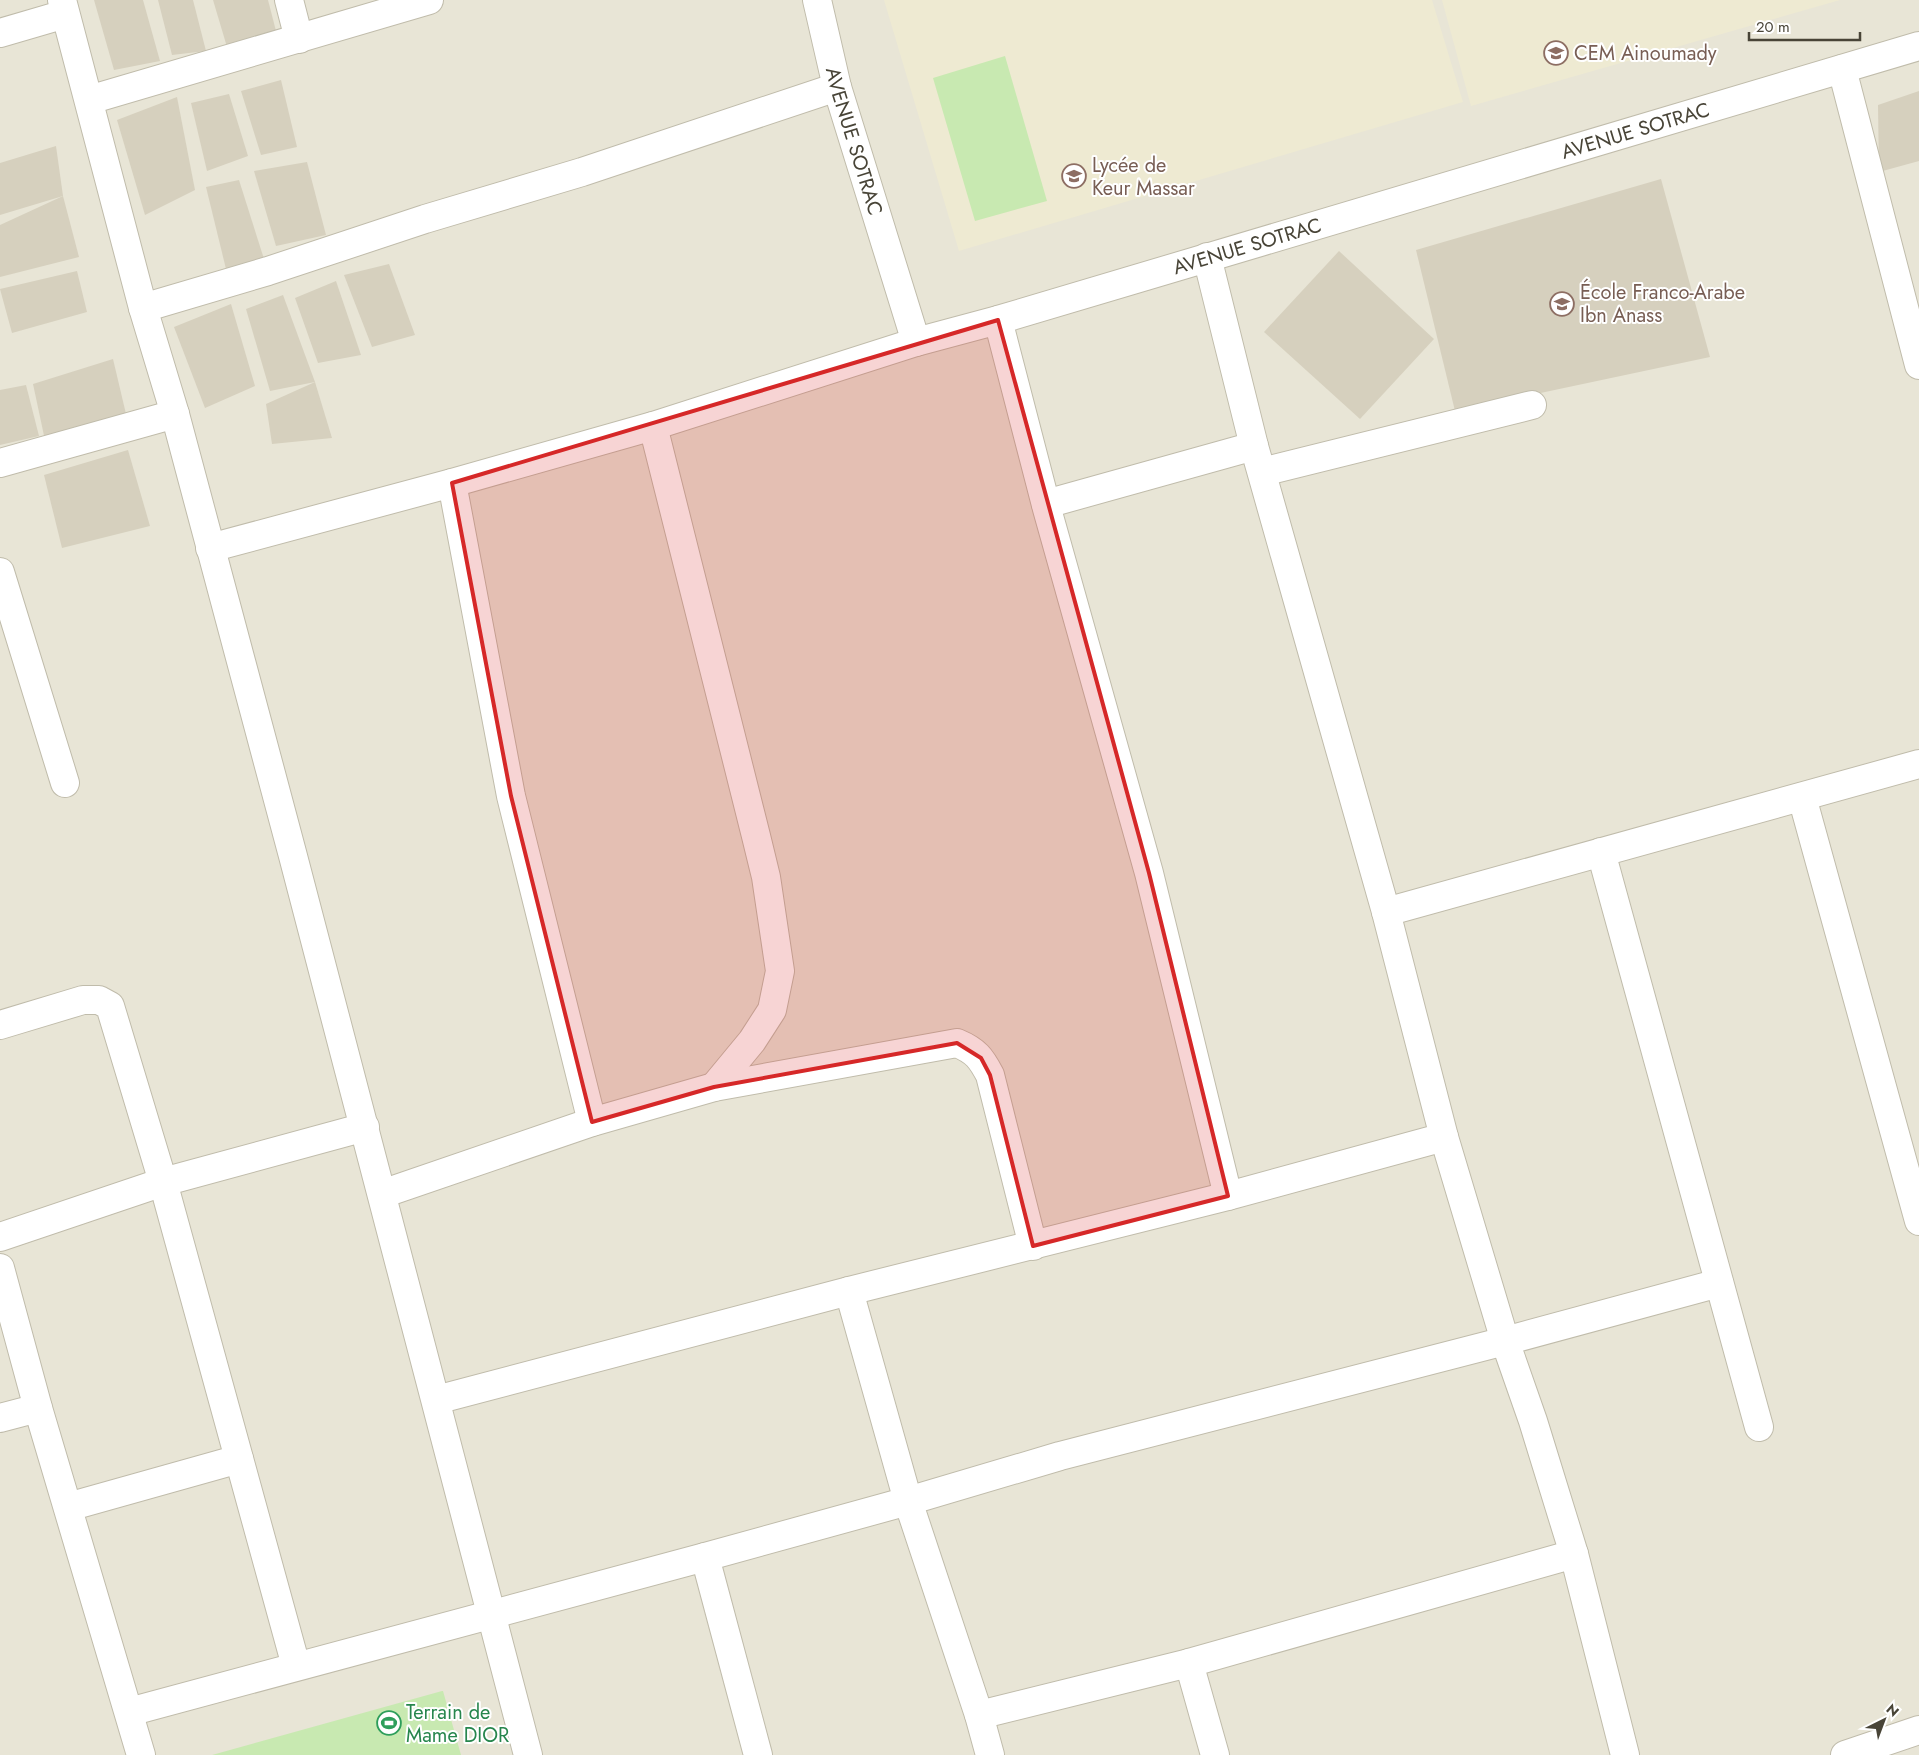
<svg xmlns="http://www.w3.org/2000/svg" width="1919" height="1755" font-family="Jost,sans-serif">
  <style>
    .residential { fill: #e8e5d6 }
    .education { fill: #eeead2 }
    .green { fill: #c8e9b1 }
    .building { fill: #d6d0be }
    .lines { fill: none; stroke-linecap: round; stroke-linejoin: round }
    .minor-casing { stroke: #c0bcab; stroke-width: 30 }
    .minor { stroke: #fff; stroke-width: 28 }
    .marked { fill: #d62828; fill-opacity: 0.2; stroke: #d62828; stroke-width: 4; stroke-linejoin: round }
    .labels { text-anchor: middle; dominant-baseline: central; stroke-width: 4; stroke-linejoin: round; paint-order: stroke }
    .education-label { font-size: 20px; fill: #785e54; stroke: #fff; text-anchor: start }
    .street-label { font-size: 20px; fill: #484437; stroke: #fff }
    .leisure-label { font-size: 20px; fill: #27864d; stroke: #fff; text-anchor: start }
  </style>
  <rect width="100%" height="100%" fill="#f4f3e8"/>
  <rect class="residential" x="0" y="0" width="1919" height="1755"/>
  <g class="education">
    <polygon points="884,0 1432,0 1463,102 959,251"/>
    <polygon points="1442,0 1840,0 1471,106"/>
  </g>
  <g class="green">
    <polygon points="1005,56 1047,201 975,221 933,78"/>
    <polygon points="443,1691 461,1755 212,1755 442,1691"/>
  </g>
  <g class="building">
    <polygon points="94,0 143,0 160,61 114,70"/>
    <polygon points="158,0 193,0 206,51 172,55"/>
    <polygon points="213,0 268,0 276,31 227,47"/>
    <polygon points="281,80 297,147 261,155 241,91"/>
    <polygon points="1919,91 1919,161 1879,172 1878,105"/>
    <polygon points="229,94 248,156 207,171 191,103"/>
    <polygon points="177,97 195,190 145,215 117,120"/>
    <polygon points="56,146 63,196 0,215 0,163"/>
    <polygon points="307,162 326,235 276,246 254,171"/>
    <polygon points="1661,179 1710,357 1455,411 1416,250"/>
    <polygon points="239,180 264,259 226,269 206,187"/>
    <polygon points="63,196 79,257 0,277 0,225"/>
    <polygon points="1339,251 1434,339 1360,419 1264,332"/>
    <polygon points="389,264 415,335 372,347 344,275"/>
    <polygon points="77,271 87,312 12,333 0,289"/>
    <polygon points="336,281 361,355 318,363 295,298"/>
    <polygon points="283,295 315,382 270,391 246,309"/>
    <polygon points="231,304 255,386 205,408 174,327"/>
    <polygon points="113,359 126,414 46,445 33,384"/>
    <polygon points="315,382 332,438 272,444 266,404"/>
    <polygon points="26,385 39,436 0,445 0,390"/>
    <polygon points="128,450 150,526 62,548 44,475"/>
  </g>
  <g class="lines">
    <g class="minor-casing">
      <g id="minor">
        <polyline points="62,0 143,308 175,414 293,856 528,1755"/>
        <polyline points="289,0 299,39"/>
        <path id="s1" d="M817 0 837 87 916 342 998 320 1919 46"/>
        <polyline points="0,33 65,14"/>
        <polyline points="1842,69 1919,365"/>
        <polyline points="89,100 429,0"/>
        <polyline points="1207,257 1254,446 1386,912 1444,1137 1505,1341 1533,1421 1574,1554 1625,1755"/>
        <polyline points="143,308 268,271 425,219 582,172 837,87"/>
        <polyline points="998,320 1047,509 1149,873 1228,1196"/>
        <polyline points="653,426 756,836 766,877 780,971 772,1010 752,1041 714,1087"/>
        <polyline points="0,463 175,414"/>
        <polyline points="1262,472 1532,405"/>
        <polyline points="452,483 511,796 592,1122"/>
        <polyline points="1046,504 1254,446"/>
        <polyline points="210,548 452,483 653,426 916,342"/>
        <polyline points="0,572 65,783"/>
        <polyline points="1802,797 1919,1221"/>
        <polyline points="1601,852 1759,1427"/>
        <polyline points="1386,912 1919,764"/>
        <polyline points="0,1025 83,1000 99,1000 110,1006 163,1182 296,1666"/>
        <path d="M382 1194 592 1122 714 1087 957 1043C976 1051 981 1058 990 1075L1033 1246"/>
        <polyline points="0,1237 163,1182 365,1127"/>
        <polyline points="0,1268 38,1408 141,1755"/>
        <polyline points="849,1291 908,1501 979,1715 990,1755"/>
        <polyline points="436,1400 849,1291 1228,1196 1444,1137"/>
        <polyline points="0,1418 38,1408"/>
        <polyline points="68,1507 239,1459"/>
        <polyline points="705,1557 758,1755"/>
        <polyline points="1189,1663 1215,1755"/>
        <polyline points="129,1712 705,1557 908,1501 1060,1456 1505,1341 1719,1283"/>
        <polyline points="979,1715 1189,1663 1574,1554"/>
        <polyline points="1845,1755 1919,1730"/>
      </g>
    </g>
    <use href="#minor" class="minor"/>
  </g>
  <path class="marked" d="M998 320 1149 873 1228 1196 1033 1246 990 1075 981 1058 957 1043 714 1087 592 1122 511 796 452 483Z"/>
  <defs>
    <g id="school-ring" transform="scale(1.25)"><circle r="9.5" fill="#fff" stroke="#8d6e63" stroke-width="1.5"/><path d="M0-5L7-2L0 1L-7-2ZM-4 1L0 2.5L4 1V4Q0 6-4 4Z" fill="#8d6e63"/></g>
    <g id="stadium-ring" transform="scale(1.25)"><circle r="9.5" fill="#fff" stroke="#2e9e5b" stroke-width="1.5"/><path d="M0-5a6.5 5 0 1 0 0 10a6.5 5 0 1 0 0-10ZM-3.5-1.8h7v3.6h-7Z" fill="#2e9e5b"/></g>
  </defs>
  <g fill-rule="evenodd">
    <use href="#school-ring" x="1556" y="53"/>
    <use href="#school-ring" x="1074" y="176"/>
    <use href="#school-ring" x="1562" y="304"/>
    <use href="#stadium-ring" x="389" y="1723"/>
  </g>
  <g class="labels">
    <g class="education-label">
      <text x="1574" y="53">CEM Ainoumady</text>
      <text x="1092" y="165">Lycée de<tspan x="1092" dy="23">Keur Massar</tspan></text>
      <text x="1580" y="292">École Franco-Arabe<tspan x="1580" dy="23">Ibn Anass</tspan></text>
    </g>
    <g class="street-label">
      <text stroke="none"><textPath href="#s1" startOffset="1106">AVENUE SOTRAC</textPath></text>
      <text stroke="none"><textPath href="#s1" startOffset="146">AVENUE SOTRAC</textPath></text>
      <text stroke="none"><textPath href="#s1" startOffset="701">AVENUE SOTRAC</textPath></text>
    </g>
    <g class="leisure-label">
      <text x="406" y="1712">Terrain de<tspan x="406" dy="23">Mame DIOR</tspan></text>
    </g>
  </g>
  <g transform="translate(1884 1720) rotate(42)" stroke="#ffffff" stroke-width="4" paint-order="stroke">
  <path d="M0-4L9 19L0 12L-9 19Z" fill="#484437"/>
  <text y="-8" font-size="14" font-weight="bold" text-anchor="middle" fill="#484437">N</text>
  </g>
  <path d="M1749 32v8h111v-8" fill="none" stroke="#484437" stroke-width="2.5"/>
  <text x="1756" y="32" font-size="15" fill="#484437" stroke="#ffffff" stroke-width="4" paint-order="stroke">20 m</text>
</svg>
